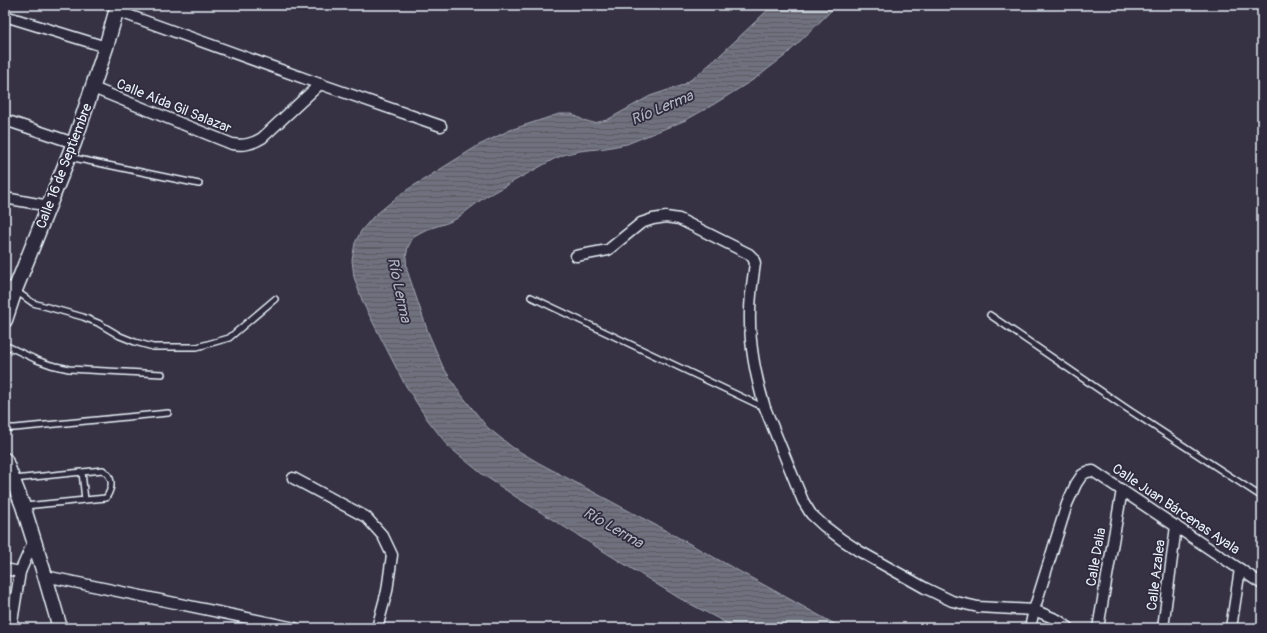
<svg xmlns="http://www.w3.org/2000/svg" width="1267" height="633" font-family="Pangolin,sans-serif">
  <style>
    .water { fill: url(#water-rules); stroke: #a0a4af }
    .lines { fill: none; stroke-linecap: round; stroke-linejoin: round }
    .service-casing { stroke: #e8f1f8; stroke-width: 8 }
    .minor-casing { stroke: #e8f1f8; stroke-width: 13 }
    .tertiary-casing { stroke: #e8f1f8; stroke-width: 15 }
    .secondary-casing { stroke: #e8f1f8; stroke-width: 17 }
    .service { stroke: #2f2a3d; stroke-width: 5 }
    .minor { stroke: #2f2a3d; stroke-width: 10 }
    .tertiary { stroke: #2f2a3d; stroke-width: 12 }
    .secondary { stroke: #2f2a3d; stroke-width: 14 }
    .labels { text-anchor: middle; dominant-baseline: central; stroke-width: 3.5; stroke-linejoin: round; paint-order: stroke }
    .street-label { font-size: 14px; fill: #e8f1f8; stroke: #2f2a3d }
    .water-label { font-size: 15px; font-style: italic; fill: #b2b7c2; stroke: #2f2a3d }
  </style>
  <defs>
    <pattern id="water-rules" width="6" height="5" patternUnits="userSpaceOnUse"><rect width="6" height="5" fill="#70717f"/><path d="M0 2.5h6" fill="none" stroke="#5b5c64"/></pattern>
  </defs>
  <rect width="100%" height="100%" fill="#363244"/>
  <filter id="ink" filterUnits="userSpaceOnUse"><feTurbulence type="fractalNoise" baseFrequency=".025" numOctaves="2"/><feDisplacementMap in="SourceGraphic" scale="8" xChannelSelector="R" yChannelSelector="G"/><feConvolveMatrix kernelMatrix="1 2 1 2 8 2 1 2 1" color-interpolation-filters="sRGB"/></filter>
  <g filter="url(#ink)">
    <polygon class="water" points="773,5 837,5 786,55 756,78 711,106 686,120 627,144 606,148 580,151 566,154 554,159 485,197 456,219 447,223 425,230 414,236 408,247 406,257 407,270 428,332 443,367 460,393 487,427 512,447 539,463 661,528 842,628 736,628 679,598 516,497 482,474 449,447 427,419 404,383 363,303 354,277 352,260 355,243 361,231 373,217 402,193 479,145 510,130 559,114 572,114 583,120 594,123 607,120 650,96 683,85 696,76 717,58"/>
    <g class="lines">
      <g class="service-casing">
        <g id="service">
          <polyline points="69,157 199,184"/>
          <polyline points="16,291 33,303 83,317 98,323 120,336 135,342 153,347 197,347 229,338 275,299"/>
          <polyline points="531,297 765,408"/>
          <polyline points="990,315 1126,408 1262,497"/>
          <polyline points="5,345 37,360 51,365 69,369 162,374"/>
          <polyline points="5,428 15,428 168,413"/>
          <path d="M82 472 103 470C114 478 113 487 106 498L85 500"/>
          <polyline points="14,479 82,472 85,500 25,506"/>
        </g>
      </g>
      <g class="minor-casing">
        <g id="minor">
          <polyline points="117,11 320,84 441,126"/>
          <polyline points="5,16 106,47"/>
          <path d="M93 88 232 144C244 146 252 144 262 138L320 84"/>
          <polyline points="5,120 74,143"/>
          <polyline points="5,198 49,206"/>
          <path d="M576 256 608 250 641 223 653 219 666 217 679 219 749 254 753 258 755 263C753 279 750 295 750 312 749 343 756 378 765 408L803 501 811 514 824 526 841 539 859 551 925 588 952 601 978 607 1034 610 1058 620 1069 628"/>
          <polyline points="293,478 366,517 383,536 392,555 387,591 377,628"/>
          <polyline points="5,569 20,572"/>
          <polyline points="45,576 295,628"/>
          <polyline points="11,628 20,572 34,540"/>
          <polyline points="1030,628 1034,610 1067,504 1076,484 1082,475 1087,472 1093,471 1262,584"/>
          <polyline points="1098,628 1122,490"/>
          <polyline points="1163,628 1176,526"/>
          <polyline points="1231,628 1240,569"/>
        </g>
      </g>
      <g class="tertiary-casing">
        <polyline id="tertiary" points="5,288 15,290"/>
      </g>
      <g class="secondary-casing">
        <g id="secondary">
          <polyline points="5,320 15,290 74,143 106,47 118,5"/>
          <polyline points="5,460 23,506 45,576 60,628"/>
        </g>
      </g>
      <use href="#service" class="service"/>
      <use href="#minor" class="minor"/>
      <use href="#tertiary" class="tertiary"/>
      <use href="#secondary" class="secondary"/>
    </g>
  </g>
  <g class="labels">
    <g class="street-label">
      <text transform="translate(174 106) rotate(22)">Calle Aída Gil Salazar</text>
      <text transform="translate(64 166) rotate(-69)">Calle 16 de Septiembre</text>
      <text transform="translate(1176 509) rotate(34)">Calle Juan Bárcenas Ayala</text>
      <text transform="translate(1096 557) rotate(-80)">Calle Dalia</text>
      <text transform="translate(1156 575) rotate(-83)">Calle Azalea</text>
    </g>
    <g class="water-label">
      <text transform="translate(662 108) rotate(-23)">Río Lerma</text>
      <text transform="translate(399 290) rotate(78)">Río Lerma</text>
      <text transform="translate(613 528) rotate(30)">Río Lerma</text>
    </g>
  </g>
  <rect width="1267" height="633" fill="none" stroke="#2f2a3d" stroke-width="20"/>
  <rect x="10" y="10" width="1247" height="613" fill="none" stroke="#e8f1f8" stroke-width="1.5" filter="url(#ink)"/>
</svg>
